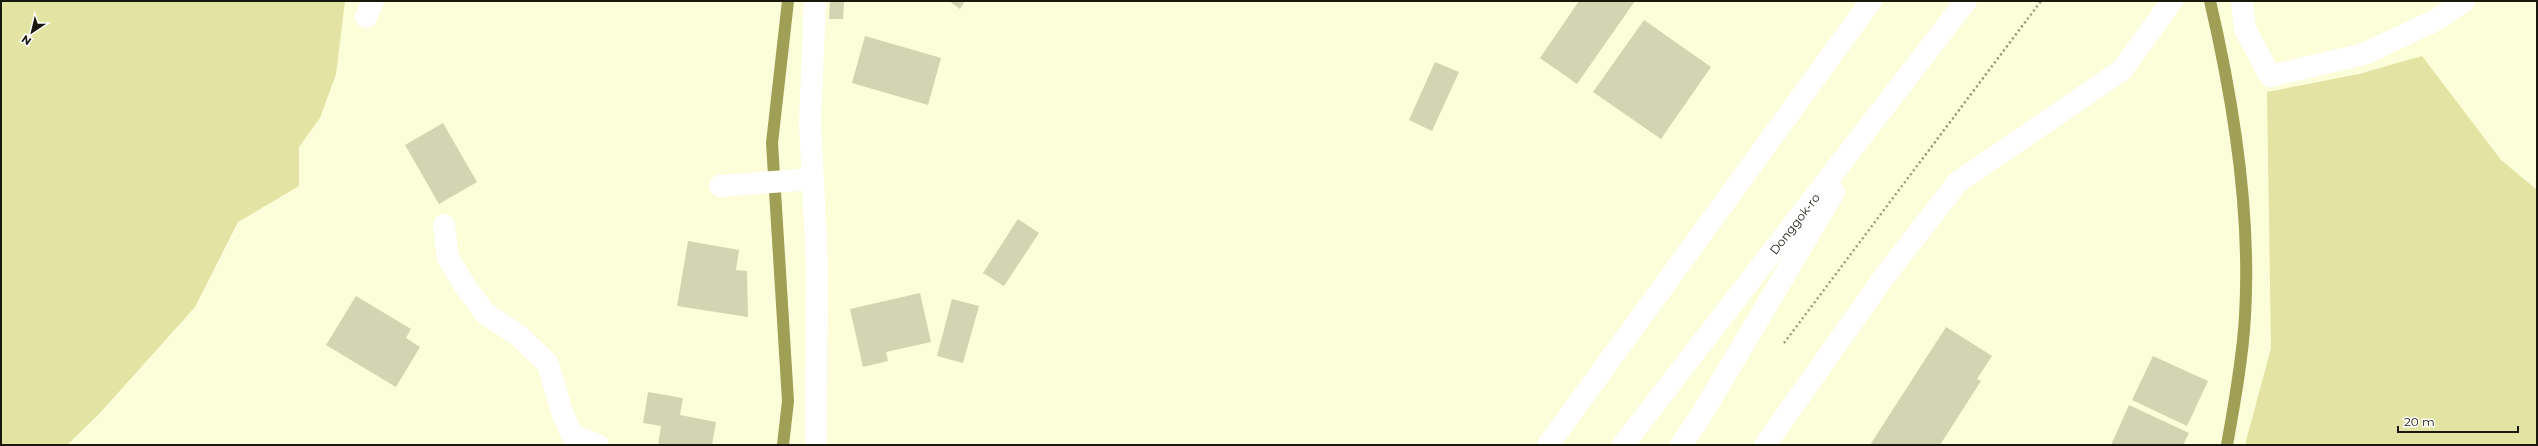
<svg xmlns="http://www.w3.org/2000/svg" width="2538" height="446" font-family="Montserrat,sans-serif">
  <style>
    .green { fill: #e3e3a3 }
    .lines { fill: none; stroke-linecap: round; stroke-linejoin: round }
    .stream { stroke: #a09f56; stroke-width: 12 }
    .building { fill: #d3d4b1 }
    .path { stroke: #96977d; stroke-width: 2.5; stroke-dasharray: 2 3; stroke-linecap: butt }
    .minor { stroke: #fff; stroke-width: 22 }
    .major { stroke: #fff; stroke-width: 22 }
    .highway { stroke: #fff; stroke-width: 22 }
    .labels { text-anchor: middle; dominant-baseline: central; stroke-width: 4; stroke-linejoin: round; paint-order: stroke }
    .street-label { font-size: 12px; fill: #18180c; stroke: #fff }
  </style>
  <rect width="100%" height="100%" fill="#fcfdd9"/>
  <g class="green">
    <polygon points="1,1 345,1 336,74 320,118 299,147 299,186 238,222 195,307 99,414 67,445 1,445"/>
    <polygon points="2422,56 2501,160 2537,190 2537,445 2245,445 2271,348 2267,92 2359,74"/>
  </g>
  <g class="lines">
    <g class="stream">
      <path d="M2210 1C2233 99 2251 215 2245 316 2243 356 2234 406 2227 445"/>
      <polyline points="783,445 788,401 772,143 788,1"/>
    </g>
  </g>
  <g class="building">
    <polygon points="830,1 844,1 843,19 829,19"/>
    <polygon points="949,1 965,1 960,9"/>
    <polygon points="1579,1 1635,1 1577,84 1540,58"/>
    <polygon points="1644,20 1711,67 1661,139 1593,92"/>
    <polygon points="865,36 941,58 928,105 852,83"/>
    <polygon points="1435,62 1459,72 1432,131 1409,120"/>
    <polygon points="443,123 477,182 439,204 405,145"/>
    <polygon points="1018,219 1039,233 1004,286 983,273"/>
    <polygon points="688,241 739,250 736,270 747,271 748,317 677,306"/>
    <polygon points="920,293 931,342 886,352 888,361 863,367 850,309"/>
    <polygon points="356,296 411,329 406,338 420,347 396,387 326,345"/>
    <polygon points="952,299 979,306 963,363 937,356"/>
    <polygon points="1946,327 1992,356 1977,379 1981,381 1940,445 1870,445"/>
    <polygon points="2153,356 2208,381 2187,426 2132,400"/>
    <polygon points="648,392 683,398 680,415 716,422 712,445 658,445 661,426 643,423"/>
    <polygon points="2129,405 2189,433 2183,445 2111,445"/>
  </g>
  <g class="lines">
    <polyline class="path" points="1784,343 2041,1"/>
    <g class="minor">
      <polyline points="815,1 810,121 817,264 816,445"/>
      <polyline points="2242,1 2245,29 2270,76 2364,54 2438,19 2464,1"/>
      <polyline points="366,17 373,1"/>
      <polyline points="720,186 813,179"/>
      <polyline points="444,225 448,258 467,289 486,314 518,335 548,364 562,412 572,435 598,445"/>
      <polyline points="1765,445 1887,273 1958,182 2122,70 2172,1"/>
    </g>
    <g class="major">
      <polyline points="1700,417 1834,192"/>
      <polyline points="1548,445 1871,1"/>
      <path id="s1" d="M1623 445 1966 1"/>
    </g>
    <polyline class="highway" points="1681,445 1700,417"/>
  </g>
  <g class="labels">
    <g class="street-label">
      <text stroke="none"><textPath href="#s1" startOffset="280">Donggok-ro</textPath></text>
    </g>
  </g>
  <rect width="2538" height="446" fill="none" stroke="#18180c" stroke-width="4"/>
  <g transform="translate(32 32) rotate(215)" stroke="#ffffff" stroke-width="3" paint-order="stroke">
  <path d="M0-3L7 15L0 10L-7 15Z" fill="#18180c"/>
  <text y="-6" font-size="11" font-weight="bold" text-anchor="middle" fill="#18180c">N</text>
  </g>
  <path d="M2398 426v6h120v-6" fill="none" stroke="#18180c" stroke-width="2"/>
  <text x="2404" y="426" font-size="12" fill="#18180c" stroke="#ffffff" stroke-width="3" paint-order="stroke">20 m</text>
</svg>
